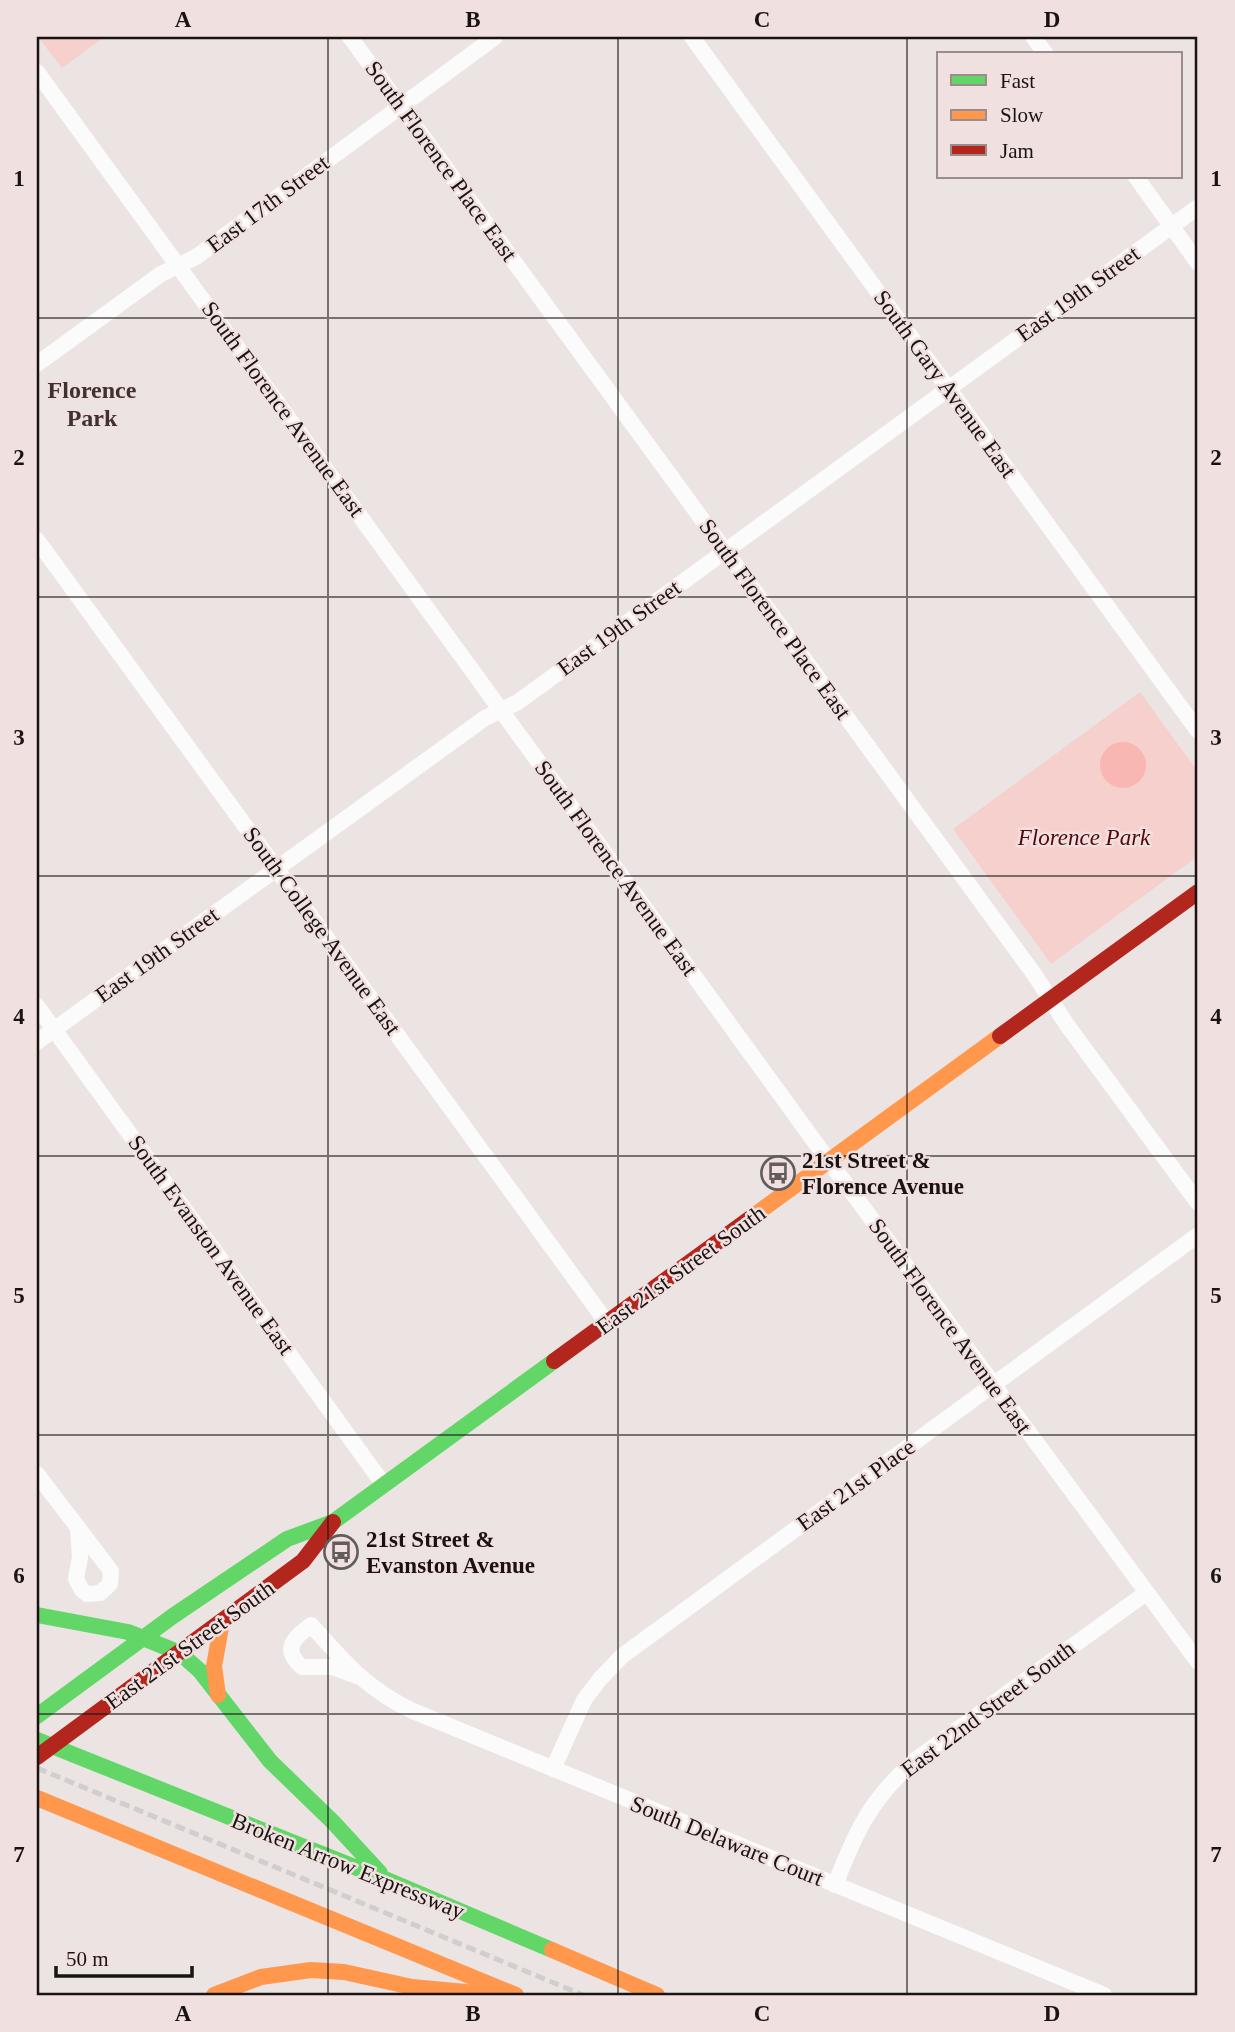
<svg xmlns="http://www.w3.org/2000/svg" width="1235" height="2032" font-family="Georgia,serif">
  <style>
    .green { fill: #f5d0cd }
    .water { fill: #f9b7b3 }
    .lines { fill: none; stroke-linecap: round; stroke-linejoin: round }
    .street { stroke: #fcfbfb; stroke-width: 16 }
    .fast { stroke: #63d668; stroke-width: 16 }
    .slow { stroke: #ff974d; stroke-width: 16 }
    .jam { stroke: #b3261e; stroke-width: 16 }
    .rail { stroke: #d0cece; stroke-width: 5; stroke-dasharray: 10 5; stroke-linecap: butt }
    .grid { fill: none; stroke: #191313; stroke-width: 2; stroke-opacity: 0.55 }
    .labels { text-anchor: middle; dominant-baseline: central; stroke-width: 5; stroke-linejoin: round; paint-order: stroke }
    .street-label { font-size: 23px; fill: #191313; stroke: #f0e0df }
    .park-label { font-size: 23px; font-style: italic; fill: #55050c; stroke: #f0e0df }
    .poi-label { font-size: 23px; font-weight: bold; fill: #191313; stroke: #f0e0df; text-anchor: start }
    .neighbourhood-label { font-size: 24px; font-weight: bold; fill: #3e3231; stroke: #f0e0df }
    .neatline { fill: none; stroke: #191313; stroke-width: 2.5 }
    .grid-label { font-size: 23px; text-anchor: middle; font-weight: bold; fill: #191313 }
  </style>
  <rect width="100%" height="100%" fill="#ece4e3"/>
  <g class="green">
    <polygon points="38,37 104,37 62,68"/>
    <polygon points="1140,692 1198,772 1198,856 1051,964 953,829"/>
  </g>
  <circle class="water" cx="1123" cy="765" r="23"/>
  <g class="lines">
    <g class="street">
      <polyline points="350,37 1034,974 1067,1025 1198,1203"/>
      <polyline points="692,37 1198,731"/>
      <polyline points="1033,37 1046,54"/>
      <polyline points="37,72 812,1138 1198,1662"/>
      <polyline points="1136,177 1198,263"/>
      <polyline points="37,364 161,274 196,257 495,37"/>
      <polyline points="37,540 607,1323"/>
      <polyline points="37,1006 384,1485"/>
      <polyline points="37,1042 485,718 518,702 1198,207"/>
      <polyline points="37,1474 111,1571 110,1584 100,1593 87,1594 82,1590 76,1579 80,1557 78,1530"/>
      <path d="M357 1676 332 1667H302C281 1649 294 1638 311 1625 345 1662 366 1689 413 1711L1104 1995"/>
      <polyline points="553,1769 584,1700 600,1679 622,1656 1198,1235"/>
      <path d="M835 1885C856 1831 870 1800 914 1761L1146 1593"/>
    </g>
    <g class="fast">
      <polyline points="37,1615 128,1632 180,1653 200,1671 270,1761 333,1822 380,1873"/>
      <polyline points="37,1716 173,1616 287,1539 333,1522 554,1361"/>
      <polyline points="37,1740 387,1880 552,1950"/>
    </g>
    <g class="slow">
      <polyline points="752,1217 1000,1036"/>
      <polyline points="218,1695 214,1666 222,1622"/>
      <polyline points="37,1798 516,1995"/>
      <polyline points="552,1950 657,1995"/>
      <polyline points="214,1995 261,1977 311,1970 344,1972 412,1987 487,1994"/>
    </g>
    <g class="jam">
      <polyline points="1000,1036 1198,892"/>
      <polyline points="554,1361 752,1217"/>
      <polyline points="37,1757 303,1561 333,1522"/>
    </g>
    <polyline class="rail" points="37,1768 583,1995"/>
  </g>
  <path class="grid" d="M328 37V1995M618 37V1995M907 37V1995M37 318H1198M37 597H1198M37 876H1198M37 1156H1198M37 1435H1198M37 1714H1198"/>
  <defs>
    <g id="bus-ring" transform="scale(1.75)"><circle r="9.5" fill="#f0e0df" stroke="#635c5c" stroke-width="1.5"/><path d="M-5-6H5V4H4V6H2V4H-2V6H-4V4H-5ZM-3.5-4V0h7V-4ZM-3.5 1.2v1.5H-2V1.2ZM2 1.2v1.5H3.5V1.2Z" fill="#635c5c"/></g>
  </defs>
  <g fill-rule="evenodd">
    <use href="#bus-ring" x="778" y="1173"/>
    <use href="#bus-ring" x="341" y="1552"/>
  </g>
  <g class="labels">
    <g class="street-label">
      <text transform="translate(441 161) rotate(54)">South Florence Place East</text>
      <text transform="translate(268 204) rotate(-37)">East 17th Street</text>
      <text transform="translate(1078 294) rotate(-36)">East 19th Street</text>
      <text transform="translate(945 384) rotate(54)">South Gary Avenue East</text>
      <text transform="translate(283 409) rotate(54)">South Florence Avenue East</text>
      <text transform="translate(775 619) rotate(54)">South Florence Place East</text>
      <text transform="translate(619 628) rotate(-36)">East 19th Street</text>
      <text transform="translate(616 868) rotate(54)">South Florence Avenue East</text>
      <text transform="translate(322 931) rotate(54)">South College Avenue East</text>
      <text transform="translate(157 955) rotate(-36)">East 19th Street</text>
      <text transform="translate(211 1245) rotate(54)">South Evanston Avenue East</text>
      <text transform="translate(681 1270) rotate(-36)">East 21st Street South</text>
      <text transform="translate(950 1326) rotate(54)">South Florence Avenue East</text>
      <text transform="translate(856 1485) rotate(-36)">East 21st Place</text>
      <text transform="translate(190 1645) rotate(-36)">East 21st Street South</text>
      <text transform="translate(988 1709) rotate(-37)">East 22nd Street South</text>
      <text transform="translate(727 1841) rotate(22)">South Delaware Court</text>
      <text transform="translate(348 1866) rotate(22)">Broken Arrow Expressway</text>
    </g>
    <g class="park-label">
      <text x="1084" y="837">Florence Park</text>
    </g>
    <g class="poi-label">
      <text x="802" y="1160">21st Street &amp;<tspan x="802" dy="26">Florence Avenue</tspan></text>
      <text x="366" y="1539">21st Street &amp;<tspan x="366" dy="26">Evanston Avenue</tspan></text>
    </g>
    <g class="neighbourhood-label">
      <text x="92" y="390">Florence<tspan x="92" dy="28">Park</tspan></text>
    </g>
  </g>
  <rect width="1235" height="2032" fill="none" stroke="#f0e0df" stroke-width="77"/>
  <rect x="937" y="52" width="245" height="126" fill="#f0e0df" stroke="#9a8e8d" stroke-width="2"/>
  <rect x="951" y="75" width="35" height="10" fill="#63d668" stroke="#9a8e8d" stroke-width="2"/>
  <text x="1000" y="88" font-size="21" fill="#191313">Fast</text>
  <rect x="951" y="110" width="35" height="10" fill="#ff974d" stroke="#9a8e8d" stroke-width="2"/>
  <text x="1000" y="122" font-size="21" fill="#191313">Slow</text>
  <rect x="951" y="145" width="35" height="10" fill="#b3261e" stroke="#9a8e8d" stroke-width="2"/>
  <text x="1000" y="158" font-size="21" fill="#191313">Jam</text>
  <path d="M56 1966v10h136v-10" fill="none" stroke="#191313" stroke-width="3.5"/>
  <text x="66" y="1966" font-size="21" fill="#191313" stroke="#f0e0df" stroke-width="5" paint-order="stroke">50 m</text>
  <rect x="38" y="38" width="1158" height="1956" class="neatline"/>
  <g class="grid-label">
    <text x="183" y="27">A</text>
    <text x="473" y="27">B</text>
    <text x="762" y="27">C</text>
    <text x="1052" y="27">D</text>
    <text x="19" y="186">1</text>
    <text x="1216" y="186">1</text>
    <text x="19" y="465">2</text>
    <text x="1216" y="465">2</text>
    <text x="19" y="745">3</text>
    <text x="1216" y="745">3</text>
    <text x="19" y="1024">4</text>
    <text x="1216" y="1024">4</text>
    <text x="19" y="1303">5</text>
    <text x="1216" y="1303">5</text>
    <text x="19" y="1583">6</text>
    <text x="1216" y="1583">6</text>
    <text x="19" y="1862">7</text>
    <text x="1216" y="1862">7</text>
    <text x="183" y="2021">A</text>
    <text x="473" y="2021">B</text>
    <text x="762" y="2021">C</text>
    <text x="1052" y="2021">D</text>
  </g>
</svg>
